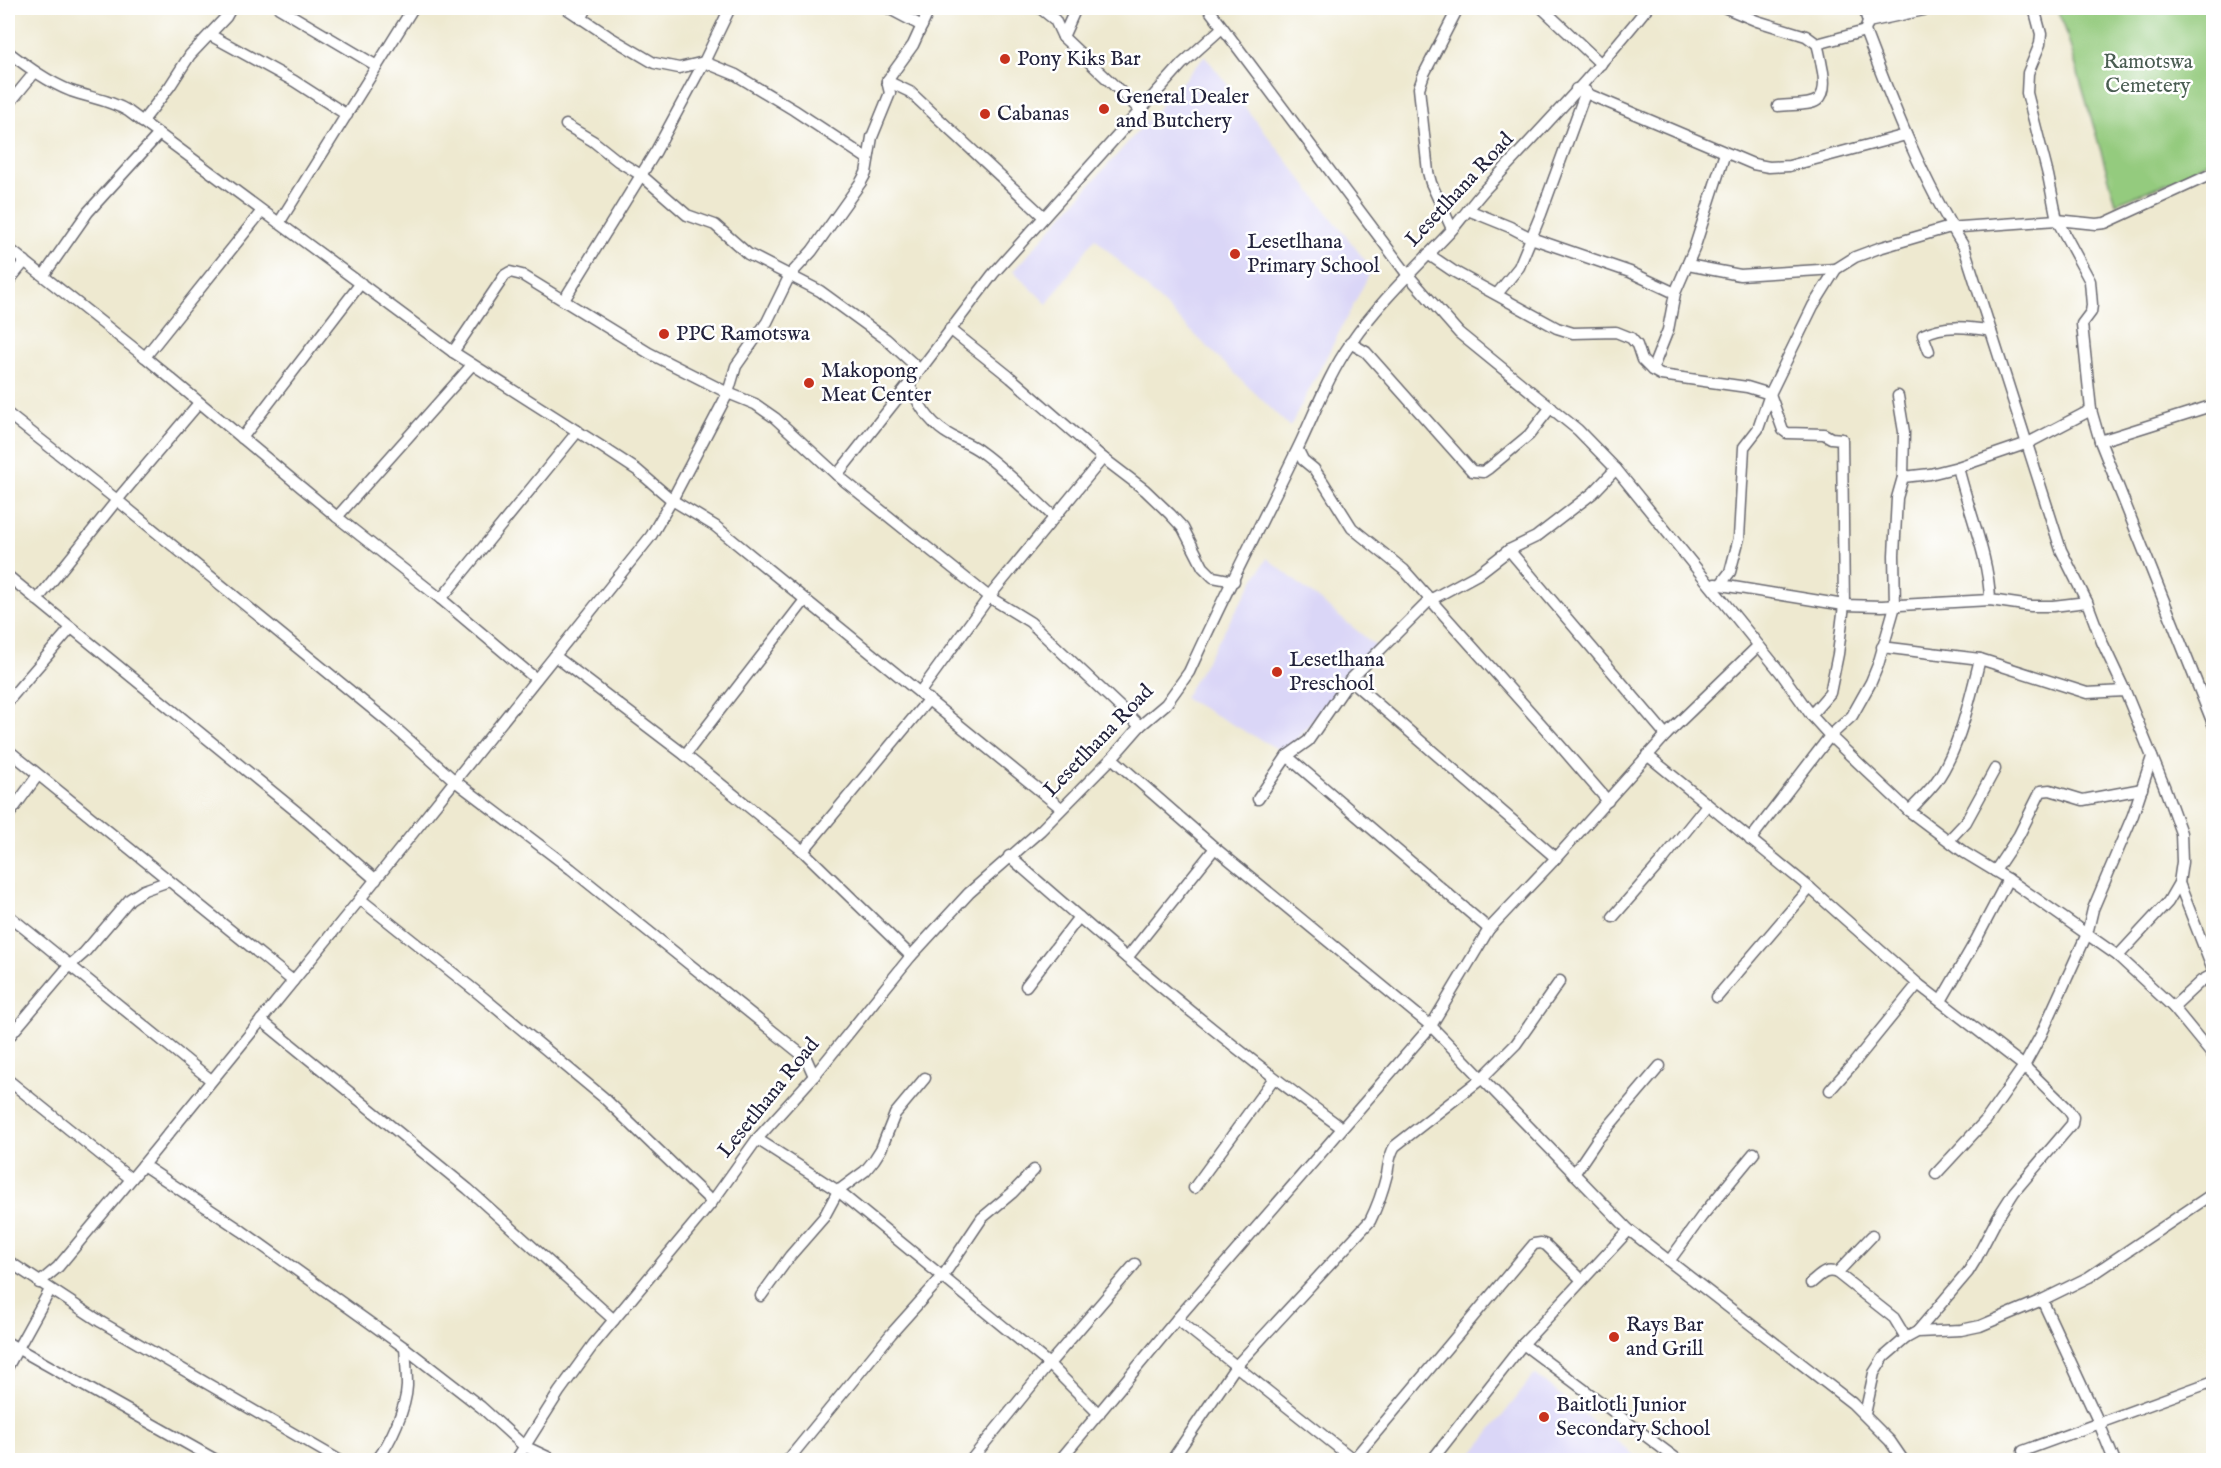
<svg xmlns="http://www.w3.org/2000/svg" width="2221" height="1468" font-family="'IM FELL English',serif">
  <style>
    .built { fill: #dad6f7 }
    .green { fill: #94cb7e; stroke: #5b765c; stroke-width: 1.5 }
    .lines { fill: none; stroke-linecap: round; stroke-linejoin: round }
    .minor-casing { stroke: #69686f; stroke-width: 13 }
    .minor { stroke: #fff; stroke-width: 10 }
    .poi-dot { fill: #c8321e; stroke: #fff; stroke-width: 2 }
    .labels { text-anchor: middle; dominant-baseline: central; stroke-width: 5; stroke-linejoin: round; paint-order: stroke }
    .poi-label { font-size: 21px; fill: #22223b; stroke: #fff; text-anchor: start }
    .park-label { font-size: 21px; fill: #4a5d52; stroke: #fff }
    .street-label { font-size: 21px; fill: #22223b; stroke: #fff }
  </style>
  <rect width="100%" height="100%" fill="#fff"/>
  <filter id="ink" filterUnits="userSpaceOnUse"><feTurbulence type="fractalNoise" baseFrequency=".0167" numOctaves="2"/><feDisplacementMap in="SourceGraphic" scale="12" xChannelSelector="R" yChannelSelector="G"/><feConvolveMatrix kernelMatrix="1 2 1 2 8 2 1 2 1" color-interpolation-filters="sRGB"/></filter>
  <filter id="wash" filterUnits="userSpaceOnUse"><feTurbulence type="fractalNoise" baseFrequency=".008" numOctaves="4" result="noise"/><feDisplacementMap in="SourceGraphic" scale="24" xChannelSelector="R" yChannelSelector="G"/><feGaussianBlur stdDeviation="1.35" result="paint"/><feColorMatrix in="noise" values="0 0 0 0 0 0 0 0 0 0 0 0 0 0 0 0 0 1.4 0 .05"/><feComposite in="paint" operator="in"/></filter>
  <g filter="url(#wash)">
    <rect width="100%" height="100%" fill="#eee9d0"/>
    <g class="built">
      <polygon points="1205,56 1372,269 1290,427 1095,238 1047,304 1013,271"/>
      <polygon points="1267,558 1376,646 1285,753 1184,698"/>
      <polygon points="1535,1374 1640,1460 1468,1460"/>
    </g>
    <polygon class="green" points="2056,8 2213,8 2213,158 2176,180 2116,203 2064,25"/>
  </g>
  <g filter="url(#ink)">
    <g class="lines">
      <g class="minor-casing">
        <g id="minor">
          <polyline points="279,8 377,66"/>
          <polyline points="566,8 608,36 654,63 679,68 704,62 736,75 794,110 868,159"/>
          <polyline points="888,8 922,26"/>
          <polyline points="1040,8 1055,20 1063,37"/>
          <polyline points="1076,8 1063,37 1140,110"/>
          <polyline points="1208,8 1407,274 1459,333 1578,430 1616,469 1781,673 1811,715 1830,736 1909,811 1965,853 2008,879 2118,956 2173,1007 2214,1057"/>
          <polyline points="1542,8 1601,64"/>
          <path d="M1726 8 1757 21 1806 36 1817 44C1820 53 1821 63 1823 72 1829 110 1807 103 1778 106"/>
          <path d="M1864 8 1868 22 1865 31C1893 105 1922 180 1964 247L2061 550 2087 602 2102 642 2125 691 2164 786 2181 833 2182 862 2179 883 2168 902 2118 956"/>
          <polyline points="2034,8 2041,34 2040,44 2028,73 2027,93 2048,175 2057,220 2090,281 2092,305 2091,312 2082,324 2091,410 2100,441 2214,726"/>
          <polyline points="581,19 587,8"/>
          <polyline points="1868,22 1933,8"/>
          <polyline points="210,35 294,81 347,115"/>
          <polyline points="1817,44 1865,31"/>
          <path d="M8 52C28 67 48 82 71 91 91 98 110 100 128 111L453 352 602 447 637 470 672 500 715 526 1061 808"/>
          <polyline points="887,81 910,92 1044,217"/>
          <polyline points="1576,89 1753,164 1769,167 1789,166 1906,135"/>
          <polyline points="8,105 35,72"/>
          <polyline points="142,122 170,86 190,55 226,17 231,8"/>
          <polyline points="566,125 593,141 618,161 641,175 687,215 715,225 748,254 820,291 886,339 920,370"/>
          <polyline points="1468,210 1510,227 1531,238 1630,272 1675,293"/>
          <polyline points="279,223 413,8"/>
          <polyline points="1452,229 1431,183 1428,172 1419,88 1424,74 1458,8"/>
          <polyline points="8,248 145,357 337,517 441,599 536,679"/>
          <polyline points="1428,254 1453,271 1557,328 1573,333 1616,332 1631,338 1637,345 1642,360 1652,370 1661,375 1747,387 1770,394 1783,430 1787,433 1824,434 1831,438 1842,439 1844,605 1838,654 1830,693 1811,715"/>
          <polyline points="1688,265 1740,275 1836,269"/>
          <polyline points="44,275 88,212 159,134"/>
          <polyline points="8,282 25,261"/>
          <polyline points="1497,294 1519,267 1541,214 1586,91"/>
          <polyline points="564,300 656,151 704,62 730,8"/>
          <polyline points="950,329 1011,378 1103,458 1145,490 1170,514 1183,528 1203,567 1213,577 1234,581"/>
          <polyline points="1350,343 1366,352 1472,471 1483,472 1489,468 1529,435 1551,407"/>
          <path d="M1929 351 1923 335C1943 324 1969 327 1991 331"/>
          <polyline points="453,352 505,275 510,272 522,275 649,353 728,393 755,404 775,418 837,475 989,597 1030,622 1140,726"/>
          <polyline points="145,357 262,211"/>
          <polyline points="1652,370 1668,330 1675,293 1694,249 1725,153"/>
          <path d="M909 384C918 403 927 420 945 432 956 440 970 443 981 452 1007 471 1030 495 1054 517"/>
          <polyline points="8,414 117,500 392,725 455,781 571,869 806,1058 814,1076"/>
          <polyline points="242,438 361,283"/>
          <polyline points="2100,441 2214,405"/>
          <polyline points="1298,450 1303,460 1314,469 1323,482 1352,528 1404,570 1557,742 1608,801"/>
          <path d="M1958 467C1968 510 1989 557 1990 600"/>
          <polyline points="837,475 920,370 993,274 1182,64 1222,28"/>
          <polyline points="1903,477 1930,474 1958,467 2028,443 2091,410"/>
          <polyline points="337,517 472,365"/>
          <polyline points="1509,550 1666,735"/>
          <polyline points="8,576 302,816 376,880"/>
          <polyline points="1715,584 1844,605 1882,606 1990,600 2031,606 2053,606 2087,602"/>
          <polyline points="1720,585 1730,572 1739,538 1744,447 1758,429 1770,394 1813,306 1836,269 1855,257 1879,248 1947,228 2057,220 2096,224 2105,223 2214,173"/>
          <polyline points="441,599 578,431"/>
          <polyline points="37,600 117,500 199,403"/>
          <polyline points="1882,647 1980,659 2087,693 2125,691"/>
          <polyline points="555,656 685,755 803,851 911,956"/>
          <polyline points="1350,680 1556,858"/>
          <polyline points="920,692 989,597 1103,458"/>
          <polyline points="8,701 71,628"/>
          <polyline points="8,750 293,981"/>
          <polyline points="685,755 805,600"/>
          <polyline points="1647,755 1810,888 1918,984 2024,1066 2067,1108 2073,1117 2072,1124 2014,1192 1998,1217 1976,1259 1968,1272 1917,1332"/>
          <polyline points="1287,756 1489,929"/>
          <polyline points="1112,758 1215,848 1431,1026 1629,1230 1852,1403 1890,1441 1903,1460"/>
          <polyline points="1258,799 1287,756 1308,741 1350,680 1430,600 1478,574 1509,550 1536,537 1593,493 1616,469"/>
          <path d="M1909 811C1918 802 1927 793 1935 783 1959 751 1970 698 1980 659"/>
          <polyline points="8,816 38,775"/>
          <polyline points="1750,840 1830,736 1852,716 1871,682 1878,665 1895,606 1894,555 1897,498 1903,477 1904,432 1898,396"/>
          <polyline points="1949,840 1966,822 1995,769"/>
          <polyline points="803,851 929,699"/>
          <path d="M1009 856C1117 951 1226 1044 1342 1128"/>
          <polyline points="1995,871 2019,835 2041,791 2050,790 2083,800 2142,789"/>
          <polyline points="2179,883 2214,973"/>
          <polyline points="360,899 478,993 603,1097 712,1202"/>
          <polyline points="8,915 211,1080"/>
          <polyline points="1613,917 1661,862 1707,805"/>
          <polyline points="1127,958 1215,848"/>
          <polyline points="1026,986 1079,917"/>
          <polyline points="1717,997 1810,888"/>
          <polyline points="1941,1001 1975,942 2008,879"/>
          <polyline points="2173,1007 2201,981 2214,974"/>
          <polyline points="261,1020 468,1189 614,1320"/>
          <polyline points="8,1038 69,966 84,953 130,899 144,890 169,881"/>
          <polyline points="8,1080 131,1179"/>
          <polyline points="1830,1090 1853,1064 1918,984"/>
          <polyline points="757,1139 838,1191 1049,1364 1099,1414"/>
          <polyline points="143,1165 242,1231 405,1348 481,1407 524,1446 554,1460"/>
          <polyline points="1574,1174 1597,1140 1660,1066"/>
          <polyline points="1936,1174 1986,1120 2024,1066 2041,1035 2087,934 2093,909 2133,815 2152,757"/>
          <polyline points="1194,1188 1274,1078"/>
          <polyline points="1670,1260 1702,1216 1754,1153"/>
          <polyline points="8,1261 101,1322 339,1460"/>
          <polyline points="1837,1273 1872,1236"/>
          <polyline points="39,1283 58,1267 143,1165 360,899 651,536 672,500 728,393 736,366 767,322 790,275 812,251 861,182 866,173 872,137 890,93 887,81 913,45 930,8"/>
          <path d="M1811 1283C1820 1276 1825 1268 1837 1273L1894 1318 1906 1338"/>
          <polyline points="761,1296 790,1256 824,1217 838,1191 865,1171 874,1160 881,1149 895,1114 925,1078"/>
          <polyline points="2042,1300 2099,1423 2114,1460"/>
          <polyline points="1177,1319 1354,1460"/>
          <polyline points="8,1343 216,1460"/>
          <polyline points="1523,1344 1678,1460"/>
          <polyline points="8,1366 50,1290"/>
          <polyline points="1865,1414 1874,1373 1884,1357 1906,1338 1917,1332 1961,1330 1980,1326 2042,1300 2089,1277 2214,1193"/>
          <polyline points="2023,1451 2214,1381"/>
          <path d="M377 1460C390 1443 406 1409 407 1386 407 1373 406 1361 405 1348"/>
          <path d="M516 1460 559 1392 593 1345 712 1202 757 1139 814 1076 911 956 969 893 1041 830 1112 758 1140 726 1166 704 1189 672C1222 599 1259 528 1294 456 1313 419 1326 378 1351 343 1379 302 1416 268 1450 232 1464 216 1476 198 1491 183 1544 126 1599 69 1647 8"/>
          <polyline points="788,1460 891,1334 943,1276 982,1218 1012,1193 1034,1170"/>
          <polyline points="971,1460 1049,1364 1135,1264"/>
          <polyline points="1060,1460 1177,1319 1431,1026 1489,929 1556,858 1666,735 1758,646"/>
          <path d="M1172 1460 1236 1366 1370 1221C1377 1207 1383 1190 1387 1174 1389 1164 1389 1155 1395 1146L1481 1079 1516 1044 1560 981"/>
          <polyline points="1353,1460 1534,1244 1541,1243 1546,1245 1582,1280"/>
          <polyline points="1432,1460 1523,1344 1629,1230"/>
        </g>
      </g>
      <use href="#minor" class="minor"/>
    </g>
  </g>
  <g class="poi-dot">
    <circle cx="1005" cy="59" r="6"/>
    <circle cx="1104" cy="109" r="6"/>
    <circle cx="985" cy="114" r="6"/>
    <circle cx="1235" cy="254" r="6"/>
    <circle cx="664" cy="334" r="6"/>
    <circle cx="809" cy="383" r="6"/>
    <circle cx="1277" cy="672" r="6"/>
    <circle cx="1614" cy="1337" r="6"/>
    <circle cx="1544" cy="1417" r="6"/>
  </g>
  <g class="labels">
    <g class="poi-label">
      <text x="1017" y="59">Pony Kiks Bar</text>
      <text x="1116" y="97">General Dealer<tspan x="1116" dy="24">and Butchery</tspan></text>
      <text x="997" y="114">Cabanas</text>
      <text x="1247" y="242">Lesetlhana<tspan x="1247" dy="24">Primary School</tspan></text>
      <text x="676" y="334">PPC Ramotswa</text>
      <text x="821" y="371">Makopong<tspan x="821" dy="24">Meat Center</tspan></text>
      <text x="1289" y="660">Lesetlhana<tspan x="1289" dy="24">Preschool</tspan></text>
      <text x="1626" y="1325">Rays Bar<tspan x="1626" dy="24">and Grill</tspan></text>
      <text x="1556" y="1405">Baitlotli Junior<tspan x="1556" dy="24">Secondary School</tspan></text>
    </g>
    <g class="park-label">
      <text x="2148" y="62">Ramotswa<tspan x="2148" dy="24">Cemetery</tspan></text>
    </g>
    <g class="street-label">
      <text transform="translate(1460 190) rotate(-47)">Lesetlhana Road</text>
      <text transform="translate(1099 741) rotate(-46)">Lesetlhana Road</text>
      <text transform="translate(769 1098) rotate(-51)">Lesetlhana Road</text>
    </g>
  </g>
  <rect width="2221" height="1468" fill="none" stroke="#fff" stroke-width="30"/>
</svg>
